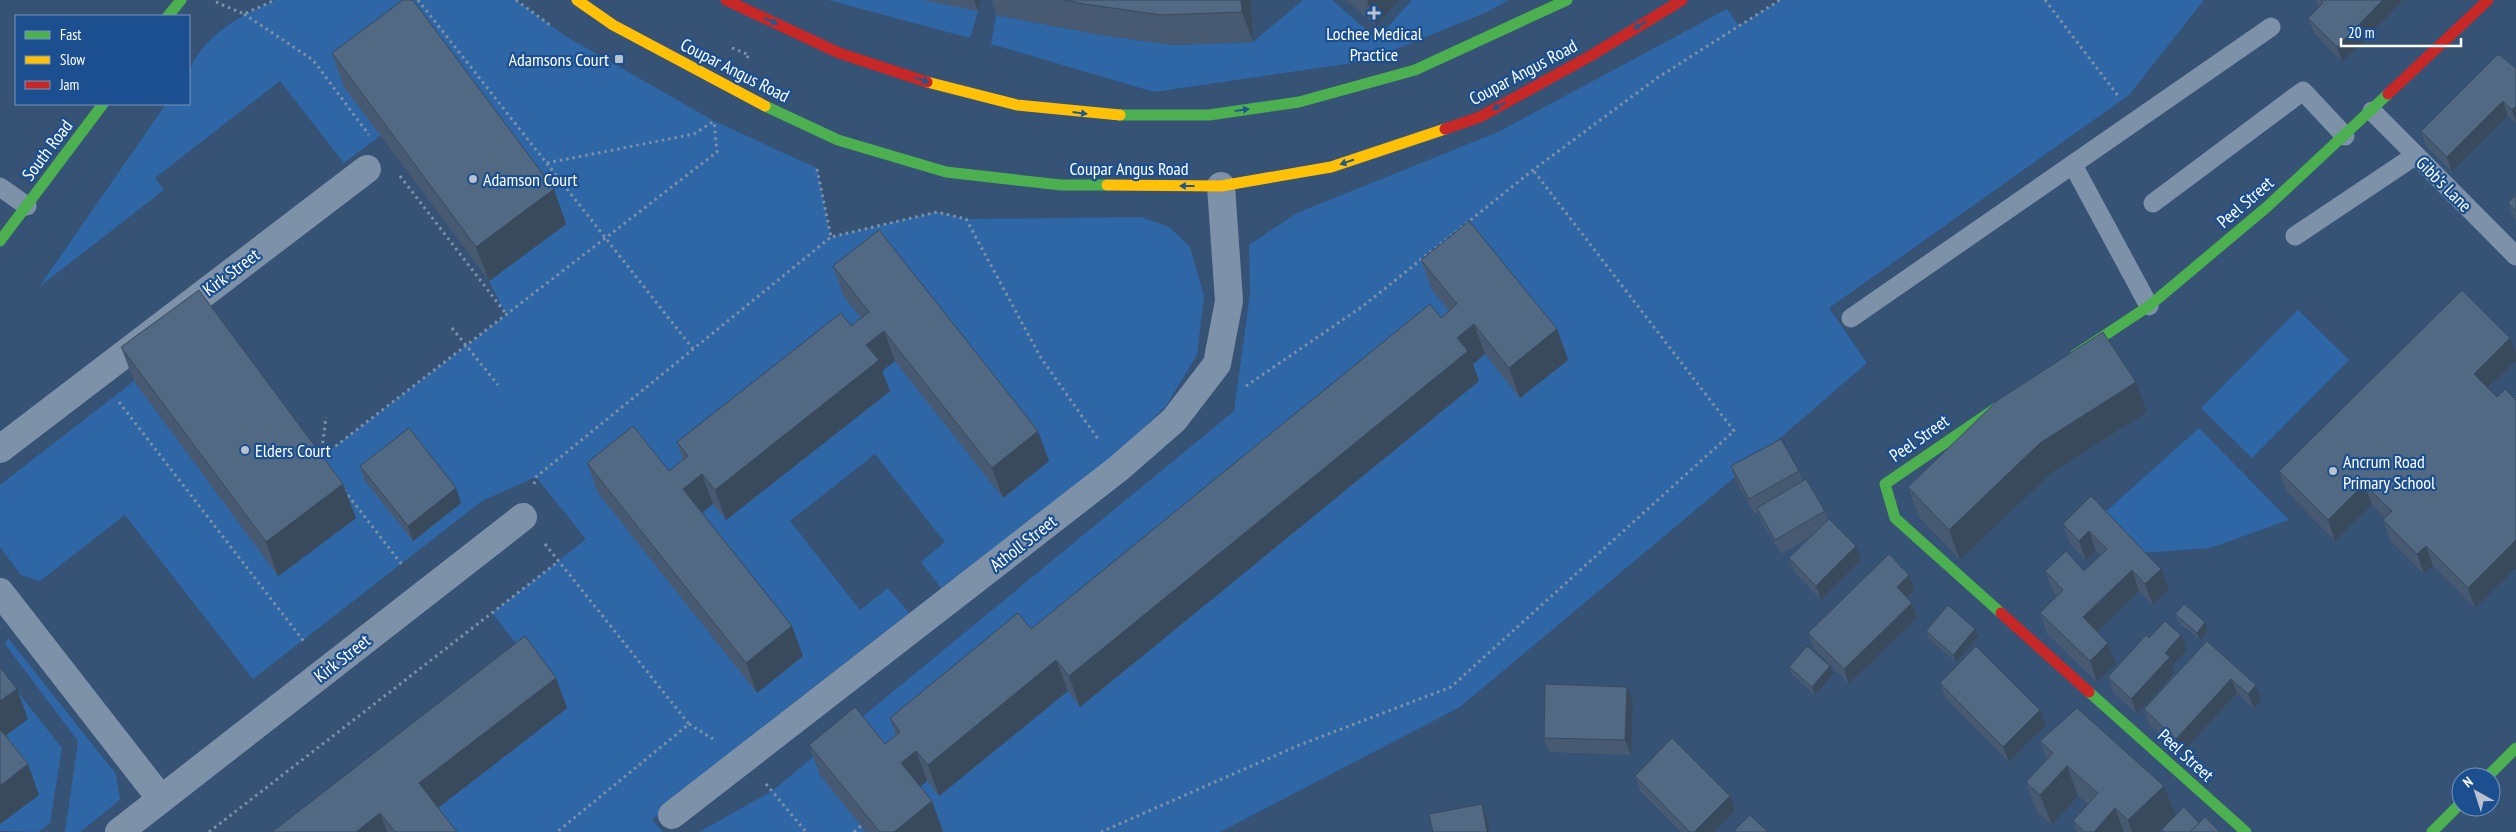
<svg xmlns="http://www.w3.org/2000/svg" width="2516" height="832" font-family="'PT Sans Narrow',sans-serif">
  <style>
    .green { fill: #2f66a5 }
    .lines { fill: none; stroke-linecap: round; stroke-linejoin: round }
    .path { stroke: #7d92a8; stroke-width: 3; stroke-dasharray: 2.5 4; stroke-linecap: butt }
    .lane { stroke: #7d92a8; stroke-width: 19 }
    .street { stroke: #7d92a8; stroke-width: 28 }
    .fast { stroke: #4caf50; stroke-width: 11 }
    .slow { stroke: #ffc107; stroke-width: 11 }
    .jam { stroke: #c62828; stroke-width: 11 }
    .wall { fill: #475a72 }
    .shaded-wall { fill: #394a5c }
    .building { fill: #526984; stroke: #394a5c }
    .oneway { fill: #205989 }
    .poi-dot { fill: #b9c2ce; stroke: #1b4f8f; stroke-width: 2 }
    .labels { text-anchor: middle; dominant-baseline: central; stroke-width: 4.5; stroke-linejoin: round; paint-order: stroke }
    .poi-label { font-size: 18px; fill: #fff; stroke: #1b4f8f; text-anchor: start }
    .street-label { font-size: 18px; fill: #fff; stroke: #1b4f8f }
  </style>
  <rect width="100%" height="100%" fill="#365274"/>
  <g class="green">
    <path d="M275 0H516L567 37 714 121 817 168 831 237 937 212 966 219 1141 217 1169 227 1190 247 1204 296 1197 355 1166 406 1112 459 941 588 921 562 945 542 875 454 790 521 860 610 888 588 909 613 748 738 652 820 663 832H445L430 814 567 708 492 613 586 539 536 477 482 501 253 679 125 515 40 581 21 575 0 547V485L134 381 279 576 356 518 320 458 506 315 489 281 566 224 381 135 344 163 280 81 155 178 164 190 39 287 166 104H189C189 94 186 78 190 69 205 34 242 15 275 0Z"/>
    <polygon points="828,0 925,0 978,11 970,38"/>
    <polygon points="1303,0 1332,0 1377,39 1412,0 1509,0 1487,12 1367,61 1154,92 991,44 996,15 1095,34 1173,45 1253,42"/>
    <polygon points="1780,0 2204,0 2129,95 1829,308 1867,363 1730,481 1460,707 1220,832 699,832 772,791 1234,411 1250,294 1249,245 1297,213 1498,132 1727,9 1739,26"/>
    <polygon points="2298,310 2349,360 2252,458 2201,408"/>
    <polygon points="2199,428 2289,520 2210,548 2141,553 2102,515"/>
    <polygon points="8,638 116,774 120,800 80,832 65,832 78,741 5,644"/>
    <polygon points="3,673 62,748 50,823 38,832 0,831 0,824 39,794 3,749"/>
  </g>
  <g class="lines">
    <g class="path">
      <polyline points="418,0 693,349"/>
      <polyline points="516,0 550,25"/>
      <polyline points="2045,0 2119,97"/>
      <polyline points="216,2 244,14 275,0"/>
      <polyline points="244,14 313,60 369,135"/>
      <polyline points="732,48 749,55 747,58"/>
      <polyline points="547,163 694,134 714,121"/>
      <polyline points="817,169 831,237 937,212 966,219 1041,358 1098,439"/>
      <polyline points="400,176 507,315"/>
      <polyline points="452,328 498,385"/>
      <polyline points="1246,386 1363,306 1533,170 1657,78 1780,0"/>
      <polyline points="119,402 305,643"/>
      <polyline points="321,456 326,417"/>
      <polyline points="320,458 717,152 714,121"/>
      <polyline points="534,484 536,477 831,237"/>
      <polyline points="344,490 403,566"/>
      <polyline points="545,544 689,724 557,832"/>
      <polyline points="689,724 713,739"/>
      <polyline points="766,784 806,832"/>
      <polyline points="209,832 559,561"/>
      <polyline points="854,832 861,826"/>
      <polyline points="1101,832 1297,746 1451,687 1734,431 1533,170"/>
    </g>
    <g class="lane">
      <polyline points="2372,111 2516,256"/>
      <polyline points="2073,165 2149,306"/>
      <polyline points="0,187 27,206"/>
      <polyline points="2153,203 2303,91 2345,136"/>
      <polyline points="2295,236 2416,155"/>
      <polyline points="1851,318 2271,27"/>
    </g>
    <g class="street">
      <polyline points="0,449 367,169"/>
      <polyline points="0,592 161,799"/>
      <polyline points="672,815 1119,468 1174,420 1217,364 1229,301 1221,186"/>
      <polyline points="119,832 523,517"/>
    </g>
    <g class="fast">
      <polyline points="168,16 181,0"/>
      <polyline points="765,106 838,140 946,172 1061,185 1107,185"/>
      <polyline points="1120,115 1209,115 1299,102 1415,70 1567,0"/>
      <polyline points="0,241 103,104"/>
      <polyline points="2075,355 2149,306 2268,206 2388,94"/>
      <polyline points="2001,613 1895,518 1885,484 2008,400"/>
      <polyline points="2089,692 2246,832"/>
      <polyline points="2487,777 2516,748"/>
      <polyline points="2432,832 2461,803"/>
    </g>
    <g class="slow">
      <polyline points="577,0 613,25 765,106"/>
      <polyline points="927,82 1017,105 1120,115"/>
      <polyline points="1107,185 1221,186 1331,167 1445,129"/>
    </g>
    <g class="jam">
      <polyline points="726,0 839,53 927,82"/>
      <polyline points="2388,94 2488,0"/>
      <polyline points="1445,129 1480,117 1592,55 1682,0"/>
      <polyline points="2001,613 2089,692"/>
    </g>
  </g>
  <g class="wall">
    <polygon points="923,0 980,0 978,11"/>
    <polygon points="991,0 1251,0 1253,42 1173,45 1095,34 996,15"/>
    <polygon points="1346,0 1399,0 1376,26"/>
    <polygon points="2315,0 2403,0 2342,62 2314,33 2308,18 2319,8"/>
    <polygon points="332,53 566,224 489,281 344,87"/>
    <polygon points="2516,68 2516,123 2508,116 2452,172 2426,146 2421,131"/>
    <polygon points="2516,195 2516,220 2514,218 2508,203"/>
    <polygon points="1421,260 1557,329 1568,360 1520,398 1485,354 1473,364 1479,381 1080,707 1068,691 939,796 927,781 920,787 932,801 943,832 866,832 820,775 809,745 885,744 896,736 890,718 1031,629 1441,318 1449,311 1432,290"/>
    <polygon points="833,266 1049,461 1003,498 895,361 882,371 890,391 726,520 713,504 702,513 803,656 757,693 598,493 587,463 669,471 683,459 677,442 851,326 861,318 844,297"/>
    <polygon points="121,347 356,518 278,576 134,381"/>
    <polygon points="2516,353 2516,361 2488,388 2497,397 2516,400 2516,568 2475,608 2433,566 2424,574 2390,540 2383,520 2385,518 2372,505 2335,541 2287,492 2279,471"/>
    <polygon points="2147,412 2051,473 1960,560 1919,517 1908,487"/>
    <polygon points="360,466 461,503 413,541 365,481"/>
    <polygon points="1731,466 1799,471 1803,481 1825,511 1828,520 1856,546 1861,560 1821,600 1795,573 1789,558 1810,537 1781,554 1762,522 1758,512 1755,514 1736,481"/>
    <polygon points="2091,496 2161,569 2169,589 2153,605 2139,591 2097,632 2108,643 2116,664 2097,682 2047,634 2040,613 2057,596 2053,592 2045,571 2084,571 2100,555 2096,551 2086,561 2070,544 2063,524"/>
    <polygon points="1909,575 1915,590 1907,598 1912,603 1917,618 1849,684 1814,648 1808,633"/>
    <polygon points="2175,614 2208,630 2200,640 2178,622"/>
    <polygon points="1926,631 1978,637 1956,662 1928,638"/>
    <polygon points="2149,638 2187,650 2173,665 2175,672 2137,714 2113,692 2108,677"/>
    <polygon points="2207,641 2261,700 2254,709 2237,693 2181,754 2149,724 2144,709"/>
    <polygon points="1789,667 1833,674 1815,695 1792,675"/>
    <polygon points="556,678 567,708 438,808 457,832 272,832"/>
    <polygon points="1940,683 2040,710 2046,725 2009,762 1945,698"/>
    <polygon points="1627,687 1633,702 1631,755 1549,752 1544,738"/>
    <polygon points="2040,741 2175,816 2199,823 2220,832 2163,832 2162,829 2158,832 2077,832 2073,821 2088,804 2078,796 2052,825 2037,812 2026,782 2047,759"/>
    <polygon points="1635,776 1735,811 1714,832 1681,832 1640,791"/>
  </g>
  <g class="shaded-wall">
    <polygon points="974,0 980,0 978,11"/>
    <polygon points="1241,0 1251,0 1253,42 1242,12"/>
    <polygon points="1368,0 1399,0 1376,26 1367,1"/>
    <polygon points="2383,0 2403,0 2342,62 2337,47"/>
    <polygon points="2503,101 2508,116 2452,172 2447,157"/>
    <polygon points="2516,106 2516,121 2512,110"/>
    <polygon points="554,189 566,224 489,281 476,247"/>
    <polygon points="1474,324 1485,354 1473,364 1479,381 1080,707 1069,676 1457,338"/>
    <polygon points="1557,329 1568,360 1520,398 1509,368"/>
    <polygon points="884,331 895,361 882,371 890,391 726,520 715,490 866,345"/>
    <polygon points="2510,338 2516,353 2516,361 2481,394 2474,374"/>
    <polygon points="2136,382 2147,412 2051,473 1960,560 1949,530 2040,443"/>
    <polygon points="1038,431 1049,461 1003,498 992,468"/>
    <polygon points="702,474 713,504 694,519 683,489"/>
    <polygon points="343,484 356,518 278,576 266,542"/>
    <polygon points="2364,484 2372,505 2335,541 2328,520"/>
    <polygon points="456,488 461,503 413,541 408,526"/>
    <polygon points="2089,531 2096,551 2086,561 2079,541"/>
    <polygon points="2516,540 2516,568 2475,608 2468,588"/>
    <polygon points="1856,546 1861,560 1821,600 1816,586"/>
    <polygon points="2426,546 2433,566 2424,574 2417,554"/>
    <polygon points="2161,569 2169,589 2153,605 2145,584"/>
    <polygon points="2132,570 2139,591 2091,638 2083,617"/>
    <polygon points="1909,575 1915,590 1902,602 1897,587"/>
    <polygon points="1912,603 1917,618 1849,684 1844,669"/>
    <polygon points="2205,622 2208,630 2200,640 2197,633"/>
    <polygon points="792,626 803,656 757,693 746,663"/>
    <polygon points="1975,629 1978,637 1956,662 1953,655"/>
    <polygon points="2181,635 2187,650 2173,665 2175,672 2137,714 2131,699 2165,653"/>
    <polygon points="2108,643 2116,664 2097,682 2090,661"/>
    <polygon points="1056,660 1068,691 939,796 928,765"/>
    <polygon points="1830,666 1833,674 1815,695 1812,687"/>
    <polygon points="556,678 567,708 430,814 419,783"/>
    <polygon points="2231,679 2237,693 2181,754 2176,739"/>
    <polygon points="2256,685 2261,700 2254,709 2248,694"/>
    <polygon points="1627,687 1633,702 1631,755 1625,740"/>
    <polygon points="17,689 28,719 0,740 0,701"/>
    <polygon points="2040,710 2046,725 2009,762 2003,747"/>
    <polygon points="916,751 927,781 912,794 901,763"/>
    <polygon points="28,764 39,795 0,824 0,786"/>
    <polygon points="2067,766 2078,796 2052,825 2040,795"/>
    <polygon points="2164,786 2176,817 2158,832 2132,832 2128,820"/>
    <polygon points="1730,796 1735,811 1714,832 1694,832"/>
    <polygon points="932,801 943,832 894,832"/>
    <polygon points="1482,804 1487,819 1490,832 1487,832"/>
    <polygon points="2115,808 2124,832 2094,832"/>
    <polygon points="380,813 387,832 356,832"/>
  </g>
  <g class="building">
    <polygon points="403,0 413,0 554,189 476,247 332,53"/>
    <polygon points="1065,0 1241,0 1242,12 1162,15 1084,4"/>
    <polygon points="2321,0 2383,0 2337,47 2308,18 2323,3"/>
    <polygon points="2498,54 2516,68 2516,106 2512,110 2503,101 2447,157 2421,131"/>
    <polygon points="2516,195 2516,211 2508,203"/>
    <polygon points="1469,221 1557,329 1509,368 1474,324 1457,338 1468,351 1069,676 1056,660 928,765 916,751 901,763 932,801 894,832 880,832 809,745 855,707 885,744 900,732 890,718 1018,613 1031,629 1430,304 1441,318 1457,304 1421,260"/>
    <polygon points="879,230 1038,431 992,468 884,331 866,345 879,360 715,490 702,474 683,489 792,626 746,663 587,463 633,426 669,471 688,456 677,442 841,313 851,326 869,312 833,266"/>
    <polygon points="199,290 343,484 266,542 121,347"/>
    <polygon points="2462,290 2510,338 2474,374 2497,397 2505,389 2516,400 2516,540 2468,588 2426,546 2417,554 2383,520 2392,511 2364,484 2328,520 2279,471"/>
    <polygon points="2103,332 2136,382 2040,443 1949,530 1908,487 1998,400"/>
    <polygon points="409,428 456,488 408,526 360,466"/>
    <polygon points="1781,439 1799,471 1749,499 1731,466"/>
    <polygon points="1806,479 1825,511 1775,540 1757,508"/>
    <polygon points="2091,496 2161,569 2145,584 2132,570 2083,617 2108,643 2090,661 2040,613 2063,590 2045,571 2066,551 2084,571 2107,549 2089,531 2079,541 2063,524"/>
    <polygon points="1829,519 1856,546 1816,586 1789,558"/>
    <polygon points="1889,554 1909,575 1897,587 1912,603 1844,669 1808,633"/>
    <polygon points="2184,604 2205,622 2197,633 2175,614"/>
    <polygon points="1948,605 1975,629 1953,655 1926,631"/>
    <polygon points="2165,621 2181,635 2165,653 2170,657 2131,699 2108,677 2146,635 2149,638"/>
    <polygon points="525,636 556,678 419,783 457,832 395,832 380,813 356,832 272,832"/>
    <polygon points="2207,641 2256,685 2248,694 2231,679 2176,739 2144,709"/>
    <polygon points="1807,646 1830,666 1812,687 1789,667"/>
    <polygon points="1976,646 2040,710 2003,747 1940,683"/>
    <polygon points="0,667 17,689 0,701"/>
    <polygon points="1545,684 1627,687 1625,740 1544,738"/>
    <polygon points="2077,708 2164,786 2128,820 2115,808 2094,832 2085,832 2073,821 2098,793 2067,766 2040,795 2026,782 2053,753 2040,741"/>
    <polygon points="0,729 28,764 0,786"/>
    <polygon points="1672,738 1730,796 1694,832 1690,832 1635,776"/>
    <polygon points="1482,804 1487,832 1433,832 1429,814"/>
    <polygon points="2184,807 2199,823 2190,832 2165,832 2162,829"/>
    <polygon points="1750,815 1768,832 1733,832"/>
    <polygon points="2205,817 2220,832 2190,832"/>
  </g>
  <defs><path id="oneway-solid" d="M-6-.8H1V-3.2L6.5 0L1 3.2V.8H-6Z" transform="scale(1.25)"/></defs>
  <g class="oneway">
    <use href="#oneway-solid" transform="translate(771 21) rotate(25)"/>
    <use href="#oneway-solid" transform="translate(1640 25) rotate(149)"/>
    <use href="#oneway-solid" transform="translate(922 80) rotate(19)"/>
    <use href="#oneway-solid" transform="translate(1499 106) rotate(151)"/>
    <use href="#oneway-solid" transform="translate(1242 110) rotate(-8)"/>
    <use href="#oneway-solid" transform="translate(1080 113) rotate(7)"/>
    <use href="#oneway-solid" transform="translate(1347 162) rotate(161)"/>
    <use href="#oneway-solid" transform="translate(1187 186) rotate(-180)"/>
  </g>
  <g class="poi-dot">
    <path d="M1371.5 5.5h5v5h5v5h-5v5h-5v-5h-5v-5h5z"/>
    <rect x="614" y="54" width="10" height="10" rx="2.5"/>
    <circle cx="473" cy="179" r="5"/>
    <circle cx="245" cy="450" r="5"/>
    <circle cx="2333" cy="471" r="5"/>
  </g>
  <g class="labels">
    <g class="poi-label">
      <text x="1374" y="33" text-anchor="middle">Lochee Medical<tspan x="1374" dy="21">Practice</tspan></text>
      <text x="609" y="59" text-anchor="end">Adamsons Court</text>
      <text x="483" y="179">Adamson Court</text>
      <text x="255" y="450">Elders Court</text>
      <text x="2343" y="461">Ancrum Road<tspan x="2343" dy="21">Primary School</tspan></text>
    </g>
    <g class="street-label">
      <text transform="translate(735 70) rotate(27)">Coupar Angus Road</text>
      <text transform="translate(1523 72) rotate(-28)">Coupar Angus Road</text>
      <text transform="translate(47 150) rotate(-53)">South Road</text>
      <text x="1129" y="168">Coupar Angus Road</text>
      <text transform="translate(2444 184) rotate(45)">Gibb's Lane</text>
      <text transform="translate(2245 202) rotate(-41)">Peel Street</text>
      <text transform="translate(231 272) rotate(-37)">Kirk Street</text>
      <text transform="translate(1919 438) rotate(-35)">Peel Street</text>
      <text transform="translate(1023 543) rotate(-38)">Atholl Street</text>
      <text transform="translate(342 658) rotate(-38)">Kirk Street</text>
      <text transform="translate(2186 755) rotate(42)">Peel Street</text>
    </g>
  </g>
  <rect x="15" y="15" width="175" height="90" fill="#1b4f8f" stroke="#7695bc"/>
  <rect x="25" y="31" width="25" height="8" fill="#4caf50" stroke="#7695bc"/>
  <text x="60" y="40" font-size="15" fill="#ffffff">Fast</text>
  <rect x="25" y="56" width="25" height="8" fill="#ffc107" stroke="#7695bc"/>
  <text x="60" y="65" font-size="15" fill="#ffffff">Slow</text>
  <rect x="25" y="81" width="25" height="8" fill="#c62828" stroke="#7695bc"/>
  <text x="60" y="90" font-size="15" fill="#ffffff">Jam</text>
  <g transform="translate(2476 792) rotate(321)"><circle r="24" fill="#1b4f8f" stroke="#7695bc"/>
  <path d="M0-4L9 19L0 12L-9 19Z" fill="#b9c2ce"/>
  <text y="-8" font-size="14" font-weight="bold" text-anchor="middle" fill="#ffffff">N</text>
  </g>
  <path d="M2341 38v8h120v-8" fill="none" stroke="#ffffff" stroke-width="2.5"/>
  <text x="2348" y="38" font-size="15" fill="#ffffff" stroke="#1b4f8f" stroke-width="4" paint-order="stroke">20 m</text>
</svg>
